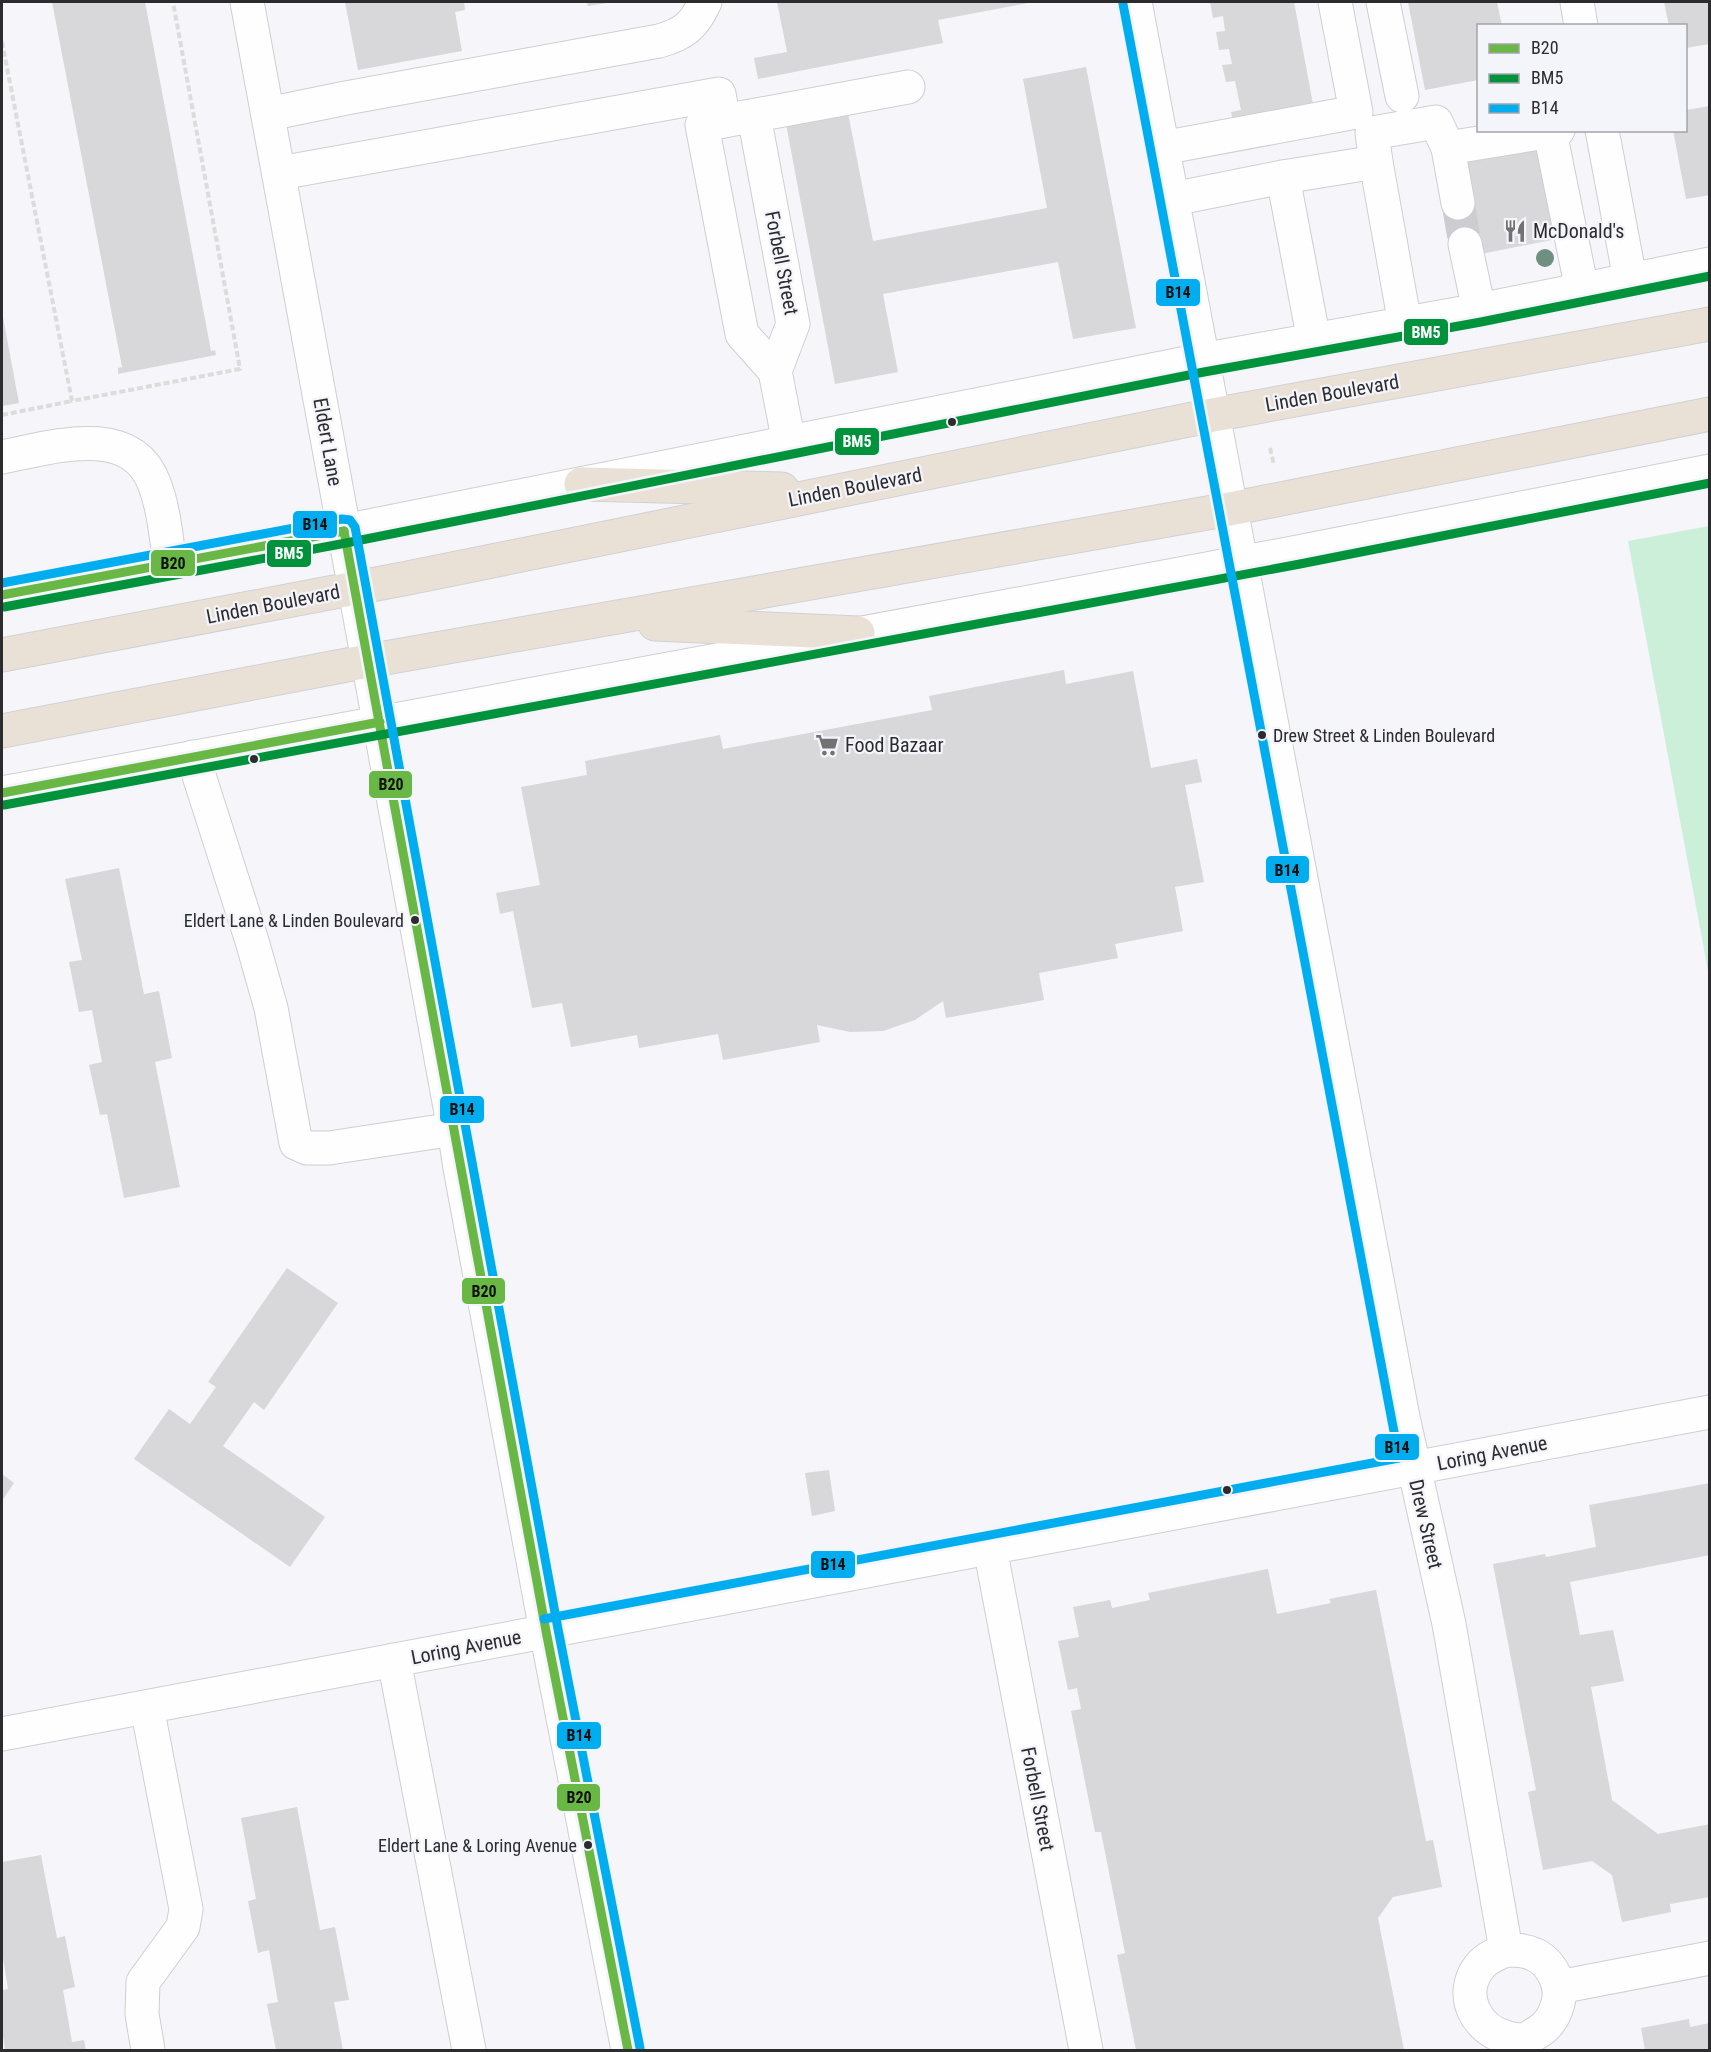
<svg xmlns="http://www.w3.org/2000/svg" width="1711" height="2052" font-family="'Roboto Condensed',sans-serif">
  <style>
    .green { fill: #ccefd9 }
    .building { fill: #d8d8db }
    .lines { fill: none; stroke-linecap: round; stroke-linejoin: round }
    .minor-tunnel { stroke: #cdcdd1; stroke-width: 33; stroke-dasharray: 33 16; stroke-linecap: butt }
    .minor-casing { stroke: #cfced2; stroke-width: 35 }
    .highway-casing { stroke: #d1d1d4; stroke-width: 35 }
    .path { stroke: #dcdcdc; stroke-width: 4; stroke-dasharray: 6 3; stroke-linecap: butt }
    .minor { stroke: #fefefe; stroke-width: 33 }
    .highway { stroke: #e9e1d6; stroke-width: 33 }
    .bus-1-casing { stroke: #f4f4fb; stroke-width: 14 }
    .bus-2-casing { stroke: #f4f4fb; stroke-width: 14 }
    .bus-3-casing { stroke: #f4f4fb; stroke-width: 14 }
    .bus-1 { stroke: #69b744; stroke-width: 9 }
    .bus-2 { stroke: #00933c; stroke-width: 9 }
    .bus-3 { stroke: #00aeef; stroke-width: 9 }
    .tree { fill: #6f8f81 }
    .bus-dot { fill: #2c2c2e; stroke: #f4f4fb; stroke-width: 2 }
    .labels { text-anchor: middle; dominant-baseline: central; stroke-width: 4.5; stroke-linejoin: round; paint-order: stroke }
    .bus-label { font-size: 18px; fill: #2c2c2e; stroke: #f4f4fb; text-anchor: end }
    .poi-label { font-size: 20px; fill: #2c2c2e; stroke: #f4f4fb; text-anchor: start }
    .street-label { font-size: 20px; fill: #2c2c2e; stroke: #f4f4fb }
    .line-badge { stroke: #f4f4fb; stroke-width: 2 }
    .badge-label { font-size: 16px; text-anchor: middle; font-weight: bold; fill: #fff }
    .pale-badge-label { font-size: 16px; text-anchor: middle; font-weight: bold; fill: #111 }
  </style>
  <rect width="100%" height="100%" fill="#f5f5fa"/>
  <polygon class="green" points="1709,526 1710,526 1709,976 1628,541"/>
  <g class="building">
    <polygon points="52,2 145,2 211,351 215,350 216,355 118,374 118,368 122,367"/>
    <polygon points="345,2 464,2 465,10 455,12 462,51 358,70"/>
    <polygon points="587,2 607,2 607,3 588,6"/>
    <polygon points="777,2 1028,2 1028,3 938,20 943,43 758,79 754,58 787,52"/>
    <polygon points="1210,2 1294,2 1315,115 1235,130 1231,112 1241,110 1235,81 1226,82 1222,65 1232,64 1229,49 1219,50 1216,32 1225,31 1223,16 1213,18"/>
    <polygon points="1408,2 1497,2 1502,26 1478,26 1478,80 1425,90"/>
    <polygon points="1664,2 1710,2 1710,44 1686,48 1686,26 1669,26"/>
    <polygon points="1086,67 1136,328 1073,339 1058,262 883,294 898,372 835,384 786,124 848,113 873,241 1047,208 1023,79"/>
    <polygon points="1710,106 1710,195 1686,199 1673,130 1686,130 1686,110"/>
    <polygon points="1544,145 1562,238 1481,254 1450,247 1442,206 1456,162"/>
    <polygon points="3,317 19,403 2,406 2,318"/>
    <polygon points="1064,670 1066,684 1133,671 1151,768 1197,759 1202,782 1185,785 1204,882 1175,887 1183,931 1115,944 1118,958 1039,973 1044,1000 946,1018 943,1001 915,1020 883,1031 850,1032 817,1025 820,1042 723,1060 718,1034 639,1048 637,1035 571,1047 562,1003 532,1008 513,911 500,914 496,893 540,885 521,787 587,775 585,761 720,735 723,749 932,710 929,696"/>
    <polygon points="119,868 144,994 159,991 172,1058 155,1062 180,1187 124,1198 107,1114 100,1115 89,1065 102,1062 92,1010 79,1012 69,962 82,960 65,879"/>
    <polygon points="287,1268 338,1303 264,1410 254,1402 223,1446 325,1517 290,1567 134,1459 169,1409 190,1424 216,1387 208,1382"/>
    <polygon points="829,1470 835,1511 812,1516 805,1473"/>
    <polygon points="2,1474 14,1483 2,1501"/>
    <polygon points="1710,1483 1710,1555 1570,1582 1580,1635 1613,1630 1624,1681 1591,1687 1612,1800 1658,1834 1710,1824 1710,1897 1670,1904 1671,1912 1622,1922 1612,1875 1592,1861 1543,1870 1528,1792 1536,1790 1493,1564 1545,1554 1546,1557 1596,1547 1589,1505"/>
    <polygon points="1268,1569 1277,1614 1331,1603 1329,1599 1376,1590 1426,1841 1433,1840 1442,1887 1393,1897 1378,1918 1404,2050 1136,2050 1117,1955 1125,1953 1101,1832 1095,1832 1071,1711 1081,1709 1077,1688 1068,1690 1058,1641 1079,1637 1073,1607 1110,1600 1112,1608 1150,1600 1148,1593"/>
    <polygon points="297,1807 320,1930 335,1927 349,2000 334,2002 343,2050 276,2050 267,2004 278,2002 269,1950 258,1953 248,1901 256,1899 241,1818"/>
    <polygon points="41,1855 57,1938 65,1936 75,1987 63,1990 72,2042 84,2040 86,2050 5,2050 2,2029 2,1990 8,1989 2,1952 2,1862"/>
    <polygon points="1689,2019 1690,2027 1710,2023 1710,2050 1645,2050 1641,2028"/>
  </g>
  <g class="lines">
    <polyline class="minor-tunnel" points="1458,203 1465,244"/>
    <g class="minor-casing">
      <g id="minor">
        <polyline points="247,2 454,1129 460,1168 546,1631 628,2050"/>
        <polyline points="1135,2 1403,1417 1449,1624 1506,1950"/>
        <polyline points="1383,2 1402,96"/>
        <polyline points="1577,2 1581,26"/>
        <path d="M268 114 346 98 659 41C684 34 694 26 705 2"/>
        <polyline points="754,116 793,324 775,371 789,443"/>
        <polyline points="1602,130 1630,279"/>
        <polyline points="1550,132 1582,290"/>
        <polyline points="1162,148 1356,112 1335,2"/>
        <polyline points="1448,148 1458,203"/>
        <polyline points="1376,162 1372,133 1436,122 1448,148 1558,130"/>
        <polyline points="280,173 719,94 724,121"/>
        <polyline points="1283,177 1314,341"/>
        <polyline points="1173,199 1283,177 1376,162 1405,324"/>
        <polyline points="1465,244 1479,310"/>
        <polyline points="775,371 742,334 702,125 908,87"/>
        <path d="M2 457C50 448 130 421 154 483 164 508 166 537 170 564"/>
        <polyline points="2,595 344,531 1202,360 1479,310 1710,264"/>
        <polyline points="193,757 252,941 271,1008 296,1143 307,1148 329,1148 454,1129"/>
        <polyline points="2,793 1298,552 1710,471"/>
        <polyline points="990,1548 1086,2050"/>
        <polyline points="394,1660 469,2050"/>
        <polyline points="147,1707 186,1909 183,1927 143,1982 142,2014 148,2050"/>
        <polyline points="2,1734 1710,1412"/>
        <path d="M1506 1950C1515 1950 1525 1950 1533 1954 1551 1961 1563 1985 1558 2003 1555 2015 1548 2026 1538 2032 1534 2034 1530 2038 1526 2039 1521 2041 1512 2039 1508 2038 1476 2030 1458 1995 1479 1967 1486 1958 1496 1954 1506 1950Z"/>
        <polyline points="1559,1987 1710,1958"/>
      </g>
    </g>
    <g class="highway-casing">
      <g id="highway">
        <polyline points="581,484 782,489"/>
        <polyline points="655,624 858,633"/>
        <polyline points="2,655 408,578 1213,415 1710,324"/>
        <polyline points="2,731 368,661 1230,509 1710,414"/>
      </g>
    </g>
    <g class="path">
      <polyline points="2,42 72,401 240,369 173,2"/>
      <polyline points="2,415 72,401"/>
      <polyline points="1270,448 1274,465"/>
    </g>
    <use href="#minor" class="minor"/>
    <use href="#highway" class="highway"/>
    <g class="bus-1-casing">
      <g id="bus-1">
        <polyline points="344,531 546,1631 628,2050"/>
        <polyline points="2,595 344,531"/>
        <polyline points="2,793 380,722"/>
      </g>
    </g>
    <g class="bus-2-casing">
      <g id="bus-2">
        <polyline points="4,607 346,543 1204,372 1481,322 1710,276"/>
        <polyline points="4,805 1300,564 1710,483"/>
      </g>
    </g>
    <g class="bus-3-casing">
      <g id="bus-3">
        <polyline points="2,583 342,519 350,520 355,527 558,1629 640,2048"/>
        <polyline points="544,1619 1399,1458 1123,4"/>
      </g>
    </g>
    <use href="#bus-1" class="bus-1"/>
    <use href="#bus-2" class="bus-2"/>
    <use href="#bus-3" class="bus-3"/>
  </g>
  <circle class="tree" cx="1545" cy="258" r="9"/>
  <defs>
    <g id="restaurant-bare" transform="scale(1.8)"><path d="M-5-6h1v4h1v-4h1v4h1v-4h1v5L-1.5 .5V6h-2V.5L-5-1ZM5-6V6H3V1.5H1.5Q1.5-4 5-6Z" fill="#727275" stroke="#f4f4fb" stroke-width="2.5" paint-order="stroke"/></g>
    <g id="supermarket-bare" transform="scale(1.8)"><path d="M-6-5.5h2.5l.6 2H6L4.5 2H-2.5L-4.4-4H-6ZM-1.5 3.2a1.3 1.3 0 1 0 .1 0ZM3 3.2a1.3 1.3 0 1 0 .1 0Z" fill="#727275" stroke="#f4f4fb" stroke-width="2.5" paint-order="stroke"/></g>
  </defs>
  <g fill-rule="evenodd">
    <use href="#restaurant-bare" x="1515" y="231"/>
    <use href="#supermarket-bare" x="827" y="745"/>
  </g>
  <g class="bus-dot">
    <circle cx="952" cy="422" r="5"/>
    <circle cx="1262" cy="735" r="5"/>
    <circle cx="254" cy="759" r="5"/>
    <circle cx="415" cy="920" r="5"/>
    <circle cx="1227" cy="1490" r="5"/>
    <circle cx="588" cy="1845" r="5"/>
  </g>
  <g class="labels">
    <g class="bus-label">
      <text x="1273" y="735" text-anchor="start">Drew Street &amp; Linden Boulevard</text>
      <text x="404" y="920">Eldert Lane &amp; Linden Boulevard</text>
      <text x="577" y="1845">Eldert Lane &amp; Loring Avenue</text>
    </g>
    <g class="poi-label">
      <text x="1533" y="231">McDonald's</text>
      <text x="845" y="745">Food Bazaar</text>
    </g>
    <g class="street-label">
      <text transform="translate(782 263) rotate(79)">Forbell Street</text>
      <text transform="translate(1332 393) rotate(-10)">Linden Boulevard</text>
      <text transform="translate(328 442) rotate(80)">Eldert Lane</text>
      <text transform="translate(855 487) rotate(-11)">Linden Boulevard</text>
      <text transform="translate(273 604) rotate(-11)">Linden Boulevard</text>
      <text transform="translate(1492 1453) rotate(-11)">Loring Avenue</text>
      <text transform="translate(1426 1524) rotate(77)">Drew Street</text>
      <text transform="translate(466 1647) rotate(-11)">Loring Avenue</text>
      <text transform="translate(1038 1799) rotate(79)">Forbell Street</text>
    </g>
  </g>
  <g class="line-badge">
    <rect x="1155" y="278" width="46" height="29" rx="6" fill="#00aeef"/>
    <rect x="1403" y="318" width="46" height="28" rx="6" fill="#00933c"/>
    <rect x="834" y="427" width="46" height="29" rx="6" fill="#00933c"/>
    <rect x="292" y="510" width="46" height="29" rx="6" fill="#00aeef"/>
    <rect x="266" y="539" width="46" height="29" rx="6" fill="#00933c"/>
    <rect x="150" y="549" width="46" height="28" rx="6" fill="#69b744"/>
    <rect x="368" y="770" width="45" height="29" rx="6" fill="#69b744"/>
    <rect x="1265" y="855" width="45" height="29" rx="6" fill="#00aeef"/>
    <rect x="439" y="1095" width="46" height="29" rx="6" fill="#00aeef"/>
    <rect x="461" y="1277" width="45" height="28" rx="6" fill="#69b744"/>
    <rect x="1374" y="1433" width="46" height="28" rx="6" fill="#00aeef"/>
    <rect x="810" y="1550" width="46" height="29" rx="6" fill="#00aeef"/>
    <rect x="556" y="1721" width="46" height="29" rx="6" fill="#00aeef"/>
    <rect x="556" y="1783" width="45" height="29" rx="6" fill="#69b744"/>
  </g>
  <g class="badge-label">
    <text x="1426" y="338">BM5</text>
    <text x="857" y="447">BM5</text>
    <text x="289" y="559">BM5</text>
  </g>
  <g class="pale-badge-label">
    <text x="1178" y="298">B14</text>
    <text x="315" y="530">B14</text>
    <text x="173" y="569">B20</text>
    <text x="391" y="790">B20</text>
    <text x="1287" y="876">B14</text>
    <text x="462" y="1115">B14</text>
    <text x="484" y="1297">B20</text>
    <text x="1397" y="1453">B14</text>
    <text x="833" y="1570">B14</text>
    <text x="579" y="1741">B14</text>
    <text x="579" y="1803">B20</text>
  </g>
  <rect width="1711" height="2052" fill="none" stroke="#2c2c2e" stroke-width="6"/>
  <rect x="1477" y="24" width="210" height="108" fill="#f4f4fb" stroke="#a4a4a9" stroke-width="1.5"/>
  <rect x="1489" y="44" width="30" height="9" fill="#69b744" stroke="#a4a4a9" stroke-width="1.5"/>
  <text x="1531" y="54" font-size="18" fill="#2c2c2e">B20</text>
  <rect x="1489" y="74" width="30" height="9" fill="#00933c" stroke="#a4a4a9" stroke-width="1.5"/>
  <text x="1531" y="84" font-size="18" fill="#2c2c2e">BM5</text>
  <rect x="1489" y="104" width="30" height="9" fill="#00aeef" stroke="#a4a4a9" stroke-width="1.5"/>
  <text x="1531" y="114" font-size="18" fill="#2c2c2e">B14</text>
</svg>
